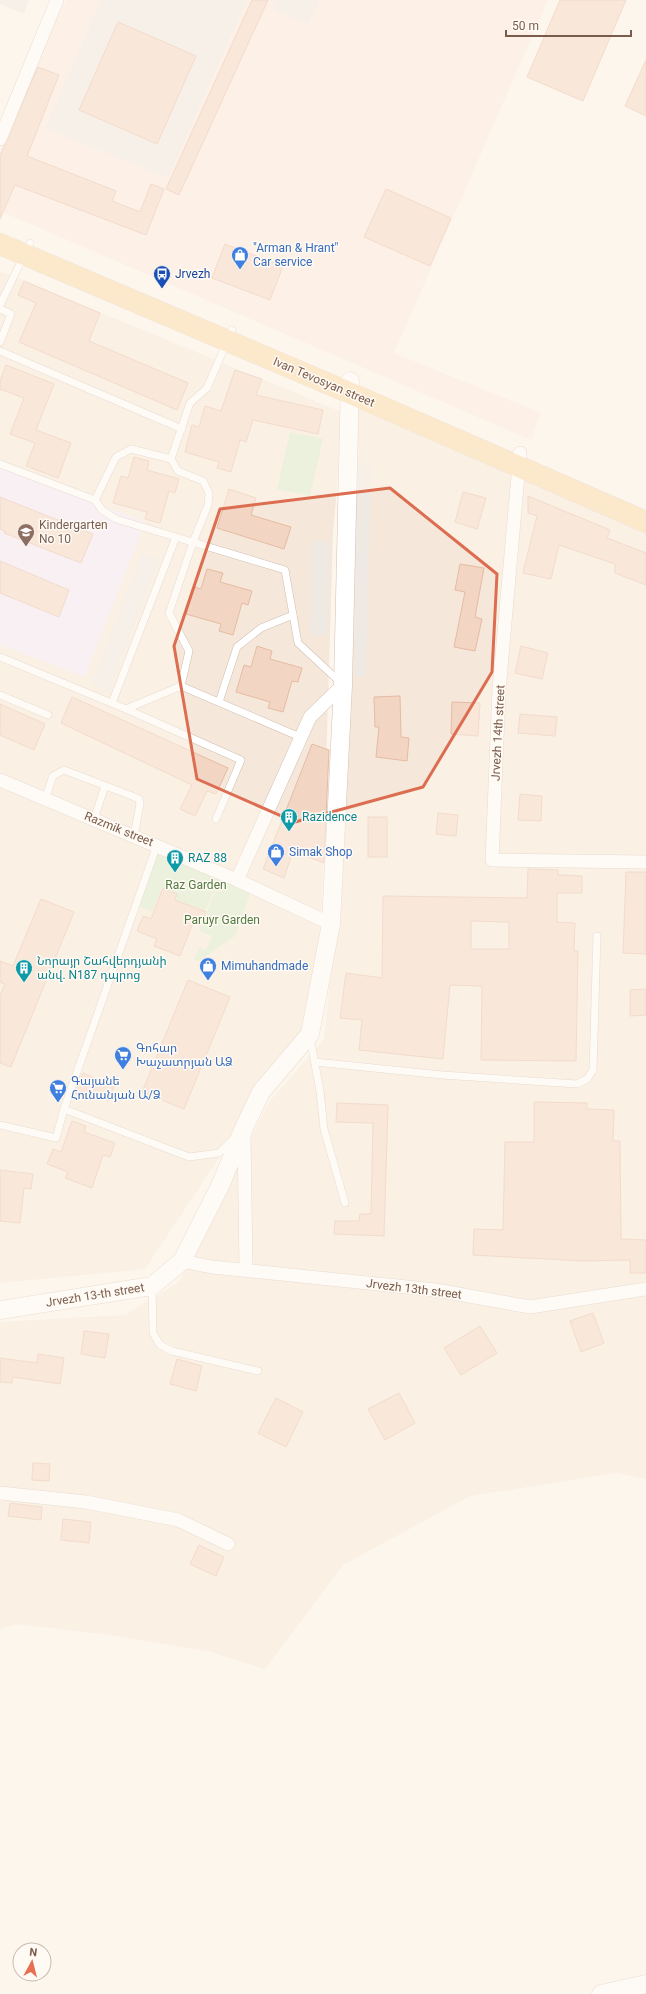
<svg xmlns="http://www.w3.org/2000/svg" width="646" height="1994" font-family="Roboto,'Noto Sans Armenian',sans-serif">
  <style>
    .residential { fill: #f5e8da }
    .commercial { fill: #fde8e0 }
    .industrial { fill: #efe9e4 }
    .education { fill: #f3e8fa }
    .green { fill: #d8ecc9 }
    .building { fill: #f3d5c3; stroke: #e6bba3; fill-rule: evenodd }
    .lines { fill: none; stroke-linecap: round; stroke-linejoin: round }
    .lane-casing { stroke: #d1beb0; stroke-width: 8 }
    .street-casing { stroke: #d1beb0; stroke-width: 14 }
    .secondary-casing { stroke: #d6c0b0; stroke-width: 19 }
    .primary-casing { stroke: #dad1cd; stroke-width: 22 }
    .lane { stroke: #fff; stroke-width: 7 }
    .street { stroke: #fff; stroke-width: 13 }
    .secondary { stroke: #fff; stroke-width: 18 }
    .primary { stroke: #fbd9a5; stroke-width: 21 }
    .marked { fill: none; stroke: #dc6d51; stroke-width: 3; stroke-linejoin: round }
    .labels { text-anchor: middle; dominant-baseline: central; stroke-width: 3; stroke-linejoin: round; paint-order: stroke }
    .shop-label { font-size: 12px; fill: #366cbe; stroke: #fffaf3; text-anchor: start }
    .transit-label { font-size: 12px; fill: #164399; stroke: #fffaf3; text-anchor: start }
    .street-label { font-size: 12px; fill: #7a5c4d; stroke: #fffaf3 }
    .education-label { font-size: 12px; fill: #785e54; stroke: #fffaf3; text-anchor: start }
    .culture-label { font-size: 12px; fill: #0d838f; stroke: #fffaf3; text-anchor: start }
    .park-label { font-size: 12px; fill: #537a41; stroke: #fffaf3 }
  </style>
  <rect width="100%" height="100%" fill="#fdf6ec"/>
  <g class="residential">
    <polygon points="0,271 344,413 333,533 318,1038 221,1155 145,1269 0,1283"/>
    <polygon points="355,399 646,528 646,1479 617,1473 470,1496 343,1565 265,1669 208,1651 111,1635 16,1624 0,1630 0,1322 125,1315 179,1282 269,1102 324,1039 336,926"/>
  </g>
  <polygon class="commercial" points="66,0 101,0 45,128 168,178 247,0 273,0 276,1 273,9 309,24 319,0 548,0 394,353 541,413 531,440 0,211 0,150 35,65"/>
  <g class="industrial">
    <polygon points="0,0 29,0 24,14 0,4"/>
    <polygon points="101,0 247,0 168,178 45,128"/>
    <polygon points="273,0 319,0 309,24 273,10 276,2"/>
    <polygon points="358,465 371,466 366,677 354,676"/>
    <polygon points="312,542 329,542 327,635 310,634"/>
    <polygon points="142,553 159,559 109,691 92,684"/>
  </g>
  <polygon class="education" points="0,466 145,522 85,677 0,645"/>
  <g class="green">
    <polygon points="290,432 323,439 310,496 277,489"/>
    <polygon points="158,848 221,875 205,911 176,900 178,894 162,887 152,912 138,906"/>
    <polygon points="222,876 252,889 235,936 199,961 194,960 199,947 206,950 212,936 199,931"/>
  </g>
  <g class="building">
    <polygon points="252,0 268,0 179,195 166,189"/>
    <polygon points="560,0 626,0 583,101 527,77"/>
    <polygon points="118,22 196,56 157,144 79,110"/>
    <polygon points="646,60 646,116 625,106"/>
    <polygon points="38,67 59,75 27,156 116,191 112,201 140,212 151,184 164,189 146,235 15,185 0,219 0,156"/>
    <polygon points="386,189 451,218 430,266 364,237"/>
    <polygon points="225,244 283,266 270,300 212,278"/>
    <polygon points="24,281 100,313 89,341 188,383 177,410 19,342 36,303 18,295"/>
    <polygon points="6,365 54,384 36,430 71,443 58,478 26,466 35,443 10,434 24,398 0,389 0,381"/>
    <polygon points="235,370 262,379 256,395 323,410 318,434 253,420 246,442 240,440 231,472 217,468 219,462 185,452 192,425 199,427 205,406 221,411"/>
    <polygon points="134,457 149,461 147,470 179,479 175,493 169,491 160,523 145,519 147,512 113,503 121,476 128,478"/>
    <polygon points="229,489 256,498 251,515 291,527 284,549 217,528"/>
    <polygon points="463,492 486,498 477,529 455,522"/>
    <polygon points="528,496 610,530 607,538 646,553 646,585 615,573 615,564 559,545 551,579 523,573 537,516 528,513"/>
    <polygon points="0,497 93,534 81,563 4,533 5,531 0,529"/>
    <polygon points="0,561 69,590 59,617 0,593"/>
    <polygon points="460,564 484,568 475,617 482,619 475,651 454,647 465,592 455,590"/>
    <polygon points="207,569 223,573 220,582 252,591 248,605 242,603 233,635 219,631 221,624 186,614 194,587 201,589"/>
    <polygon points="257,646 272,651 270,659 302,668 298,682 292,681 283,712 268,708 270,702 236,692 244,665 251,667"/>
    <polygon points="521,646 548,653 542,679 515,673"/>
    <polygon points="400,696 401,737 409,738 407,761 376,757 379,727 375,727 374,697"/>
    <polygon points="72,697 228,768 216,794 207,791 195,816 180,809 192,785 61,723"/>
    <polygon points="452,702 480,703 478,736 451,734"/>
    <polygon points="0,704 45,724 34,750 0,735"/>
    <polygon points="520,714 557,717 555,736 518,733"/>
    <polygon points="312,744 329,750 324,863 293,851 284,878 263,869"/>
    <polygon points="520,794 542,796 541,821 518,820"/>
    <polygon points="438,813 458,815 456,836 436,834"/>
    <rect x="368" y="817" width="19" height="40"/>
    <path d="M528 869 558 870V875L582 876V893H557V922L575 923 574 951H578L576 1061 481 1060 482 986 450 985 443 1059 359 1050 362 1020 340 1018 346 973 382 978 383 896 527 898ZM471 921 509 922V949H471Z"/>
    <polygon points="626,872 646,872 646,954 623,953"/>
    <polygon points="163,888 177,894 175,900 206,912 200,926 193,923 180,956 154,946 157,939 137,931 143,916 151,919"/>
    <polygon points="41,899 74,912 11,1067 0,1063 0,996 5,984 0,982 0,961 13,966"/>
    <polygon points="188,980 230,997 184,1109 142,1092"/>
    <polygon points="646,989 646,1015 630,1016 630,990"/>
    <polygon points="83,1073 114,1087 108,1101 91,1094 88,1099 75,1093"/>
    <polygon points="534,1102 587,1103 587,1109 614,1110 613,1141 620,1141 621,1239 646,1240 646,1273 630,1273 630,1260 583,1261 473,1255 474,1229 503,1230 505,1142 534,1142"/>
    <polygon points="337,1103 388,1105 384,1236 334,1234 335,1221 359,1221 360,1214 371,1214 373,1123 336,1122"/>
    <polygon points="72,1121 86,1126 84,1132 115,1143 110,1157 103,1155 92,1188 65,1178 68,1172 47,1164 53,1149 61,1152"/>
    <polygon points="0,1170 33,1174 31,1189 24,1188 20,1223 0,1221"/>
    <polygon points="593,1313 604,1343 581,1352 570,1321"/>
    <polygon points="480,1326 497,1353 461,1375 444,1348"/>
    <polygon points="84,1331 109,1334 105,1358 81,1354"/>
    <polygon points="38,1354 64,1358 60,1384 13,1377 12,1383 0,1382 0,1358 37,1363"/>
    <polygon points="177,1359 202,1366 196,1391 170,1384"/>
    <polygon points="399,1393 415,1423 385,1440 368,1409"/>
    <polygon points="276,1398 303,1412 286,1447 258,1433"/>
    <polygon points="33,1463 50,1464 49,1481 32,1480"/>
    <polygon points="10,1503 42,1507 41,1520 8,1516"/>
    <polygon points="63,1519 91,1522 89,1543 61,1540"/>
    <polygon points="199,1545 224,1557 216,1576 190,1564"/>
  </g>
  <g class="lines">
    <g class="lane-casing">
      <g id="lane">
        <polyline points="0,305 30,243"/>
        <polyline points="0,309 11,314 0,342"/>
        <polyline points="232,330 207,388 190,403 171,459 131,449 116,457 95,500 102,510 116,519 285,570 298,643 341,683"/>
        <polyline points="0,351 182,429"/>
        <polyline points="171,459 178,471 203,481 209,493 208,505 193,542 169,613 189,651 181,686"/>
        <polyline points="0,464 95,500"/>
        <polyline points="0,657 126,709 181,686 300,737"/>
        <polyline points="0,695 48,715"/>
        <polyline points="219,702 237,647 261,628 293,615"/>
        <polyline points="112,703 176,537"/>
        <polyline points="126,709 241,760 216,819"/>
        <polyline points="45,799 53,776 64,770 132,796 139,799 140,804 134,836"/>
        <polyline points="94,819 105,786"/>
        <polyline points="310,1037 320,1091 324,1129 345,1203"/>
        <polyline points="315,1062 442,1075 577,1084 587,1079 593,1070 597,936"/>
        <polyline points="64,1109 157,845"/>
        <polyline points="0,1125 56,1138 64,1109 189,1157 219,1153 233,1139"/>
        <polyline points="152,1286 153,1333 160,1345 172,1351 258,1371"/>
      </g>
    </g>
    <g class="street-casing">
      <g id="street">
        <polyline points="0,139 57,0"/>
        <polyline points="520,453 499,690 492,860 646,862"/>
        <polyline points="0,780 237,880 331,924"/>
        <polyline points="237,880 310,717 343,685"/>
        <polyline points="244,1133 246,1269"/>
        <polyline points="182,1261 212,1267 436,1290 530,1307 646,1289"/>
        <polyline points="0,1493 86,1502 178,1520 228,1544"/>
      </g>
    </g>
    <g class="secondary-casing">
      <g id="secondary">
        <polyline points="0,1310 152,1286 182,1261 220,1186 244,1128 261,1092 310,1034 331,924 343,685 350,381"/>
        <polyline points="601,1994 646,1984"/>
      </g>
    </g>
    <g class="primary-casing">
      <polyline id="primary" points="0,244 350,393 646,522"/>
    </g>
    <use href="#lane" class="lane"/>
    <use href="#street" class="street"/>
    <use href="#secondary" class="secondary"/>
    <use href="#primary" class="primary"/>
  </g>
  <path d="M0 0H646V1994H0ZM390 488 497 574 492 672 423 787 295 822 197 779 174 646 220 509Z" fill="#fdf6ec" fill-opacity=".55" fill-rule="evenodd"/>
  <path class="marked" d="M390 488 497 574 492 672 423 787 295 822 197 779 174 646 220 509Z"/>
  <defs>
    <g id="shop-pin" transform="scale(0.9)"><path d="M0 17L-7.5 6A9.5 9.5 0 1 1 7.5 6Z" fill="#3f7fe0" stroke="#fffaf3"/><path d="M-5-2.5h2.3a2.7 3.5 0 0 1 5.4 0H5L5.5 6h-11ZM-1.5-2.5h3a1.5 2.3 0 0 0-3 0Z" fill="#fff"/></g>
    <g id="bus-pin" transform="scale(0.9)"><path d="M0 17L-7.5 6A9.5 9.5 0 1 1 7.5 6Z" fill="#1a4fb4" stroke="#fffaf3"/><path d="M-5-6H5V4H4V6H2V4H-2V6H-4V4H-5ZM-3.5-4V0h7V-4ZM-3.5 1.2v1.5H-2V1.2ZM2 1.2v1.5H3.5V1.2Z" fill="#fff"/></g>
    <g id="school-pin" transform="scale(0.9)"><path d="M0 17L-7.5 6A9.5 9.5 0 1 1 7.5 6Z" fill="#8d6e63" stroke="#fffaf3"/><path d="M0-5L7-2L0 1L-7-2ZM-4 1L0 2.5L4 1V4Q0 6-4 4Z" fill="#fff"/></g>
    <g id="building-pin" transform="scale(0.9)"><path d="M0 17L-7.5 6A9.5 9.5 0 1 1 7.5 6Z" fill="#0f9aa8" stroke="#fffaf3"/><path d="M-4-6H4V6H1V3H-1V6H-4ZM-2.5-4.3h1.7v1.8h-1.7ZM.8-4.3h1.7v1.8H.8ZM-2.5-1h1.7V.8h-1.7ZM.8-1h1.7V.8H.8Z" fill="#fff"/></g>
    <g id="supermarket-pin" transform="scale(0.9)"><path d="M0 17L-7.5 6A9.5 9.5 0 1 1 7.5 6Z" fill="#3f7fe0" stroke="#fffaf3"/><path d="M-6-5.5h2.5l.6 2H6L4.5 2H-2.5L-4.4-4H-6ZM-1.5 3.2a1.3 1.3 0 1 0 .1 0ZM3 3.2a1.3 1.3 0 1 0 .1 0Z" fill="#fff"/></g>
  </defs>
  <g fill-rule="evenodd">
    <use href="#shop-pin" x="240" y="255"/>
    <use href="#bus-pin" x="162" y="274"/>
    <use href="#school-pin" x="26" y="532"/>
    <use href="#building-pin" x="289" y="817"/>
    <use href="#shop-pin" x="276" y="852"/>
    <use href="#building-pin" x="175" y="858"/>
    <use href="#shop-pin" x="208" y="966"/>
    <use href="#building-pin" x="24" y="968"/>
    <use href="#supermarket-pin" x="123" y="1055"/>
    <use href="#supermarket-pin" x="58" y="1088"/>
  </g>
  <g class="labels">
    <g class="shop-label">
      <text x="253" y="248">"Arman &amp; Hrant"<tspan x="253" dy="14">Car service</tspan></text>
      <text x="289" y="852">Simak Shop</text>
      <text x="221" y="966">Mimuhandmade</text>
      <text x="136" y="1048">Գոհար<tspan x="136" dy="14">Խաչատրյան ԱՁ</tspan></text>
      <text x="71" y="1081">Գայանե<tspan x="71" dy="14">Հունանյան Ա/Ձ</tspan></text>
    </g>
    <g class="transit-label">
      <text x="175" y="274">Jrvezh</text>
    </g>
    <g class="street-label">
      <text transform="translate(324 382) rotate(23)">Ivan Tevosyan street</text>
      <text transform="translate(498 733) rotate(-87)">Jrvezh 14th street</text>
      <text transform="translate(119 829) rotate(22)">Razmik street</text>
      <text transform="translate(414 1289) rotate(7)">Jrvezh 13th street</text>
      <text transform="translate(95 1295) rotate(-9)">Jrvezh 13-th street</text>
    </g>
    <g class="education-label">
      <text x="39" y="525">Kindergarten<tspan x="39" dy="14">No 10</tspan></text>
    </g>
    <g class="culture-label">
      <text x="302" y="817">Razidence</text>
      <text x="188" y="858">RAZ 88</text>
      <text x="37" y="961">Նորայր Շահվերդյանի<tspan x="37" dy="14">անվ. N187 դպրոց</tspan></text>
    </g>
    <g class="park-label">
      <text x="196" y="885">Raz Garden</text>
      <text x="222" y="920">Paruyr Garden</text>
    </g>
  </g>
  <g transform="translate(32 1962) rotate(7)"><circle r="19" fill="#fffaf3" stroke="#cabbb1"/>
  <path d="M0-3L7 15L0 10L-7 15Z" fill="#e76f51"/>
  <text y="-6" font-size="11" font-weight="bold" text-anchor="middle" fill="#7a5c4d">N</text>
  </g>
  <path d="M506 30v6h125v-6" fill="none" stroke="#7a5c4d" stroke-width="2"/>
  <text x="512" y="30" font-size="12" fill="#7a5c4d" stroke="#fffaf3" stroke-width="3" paint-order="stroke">50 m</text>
</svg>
